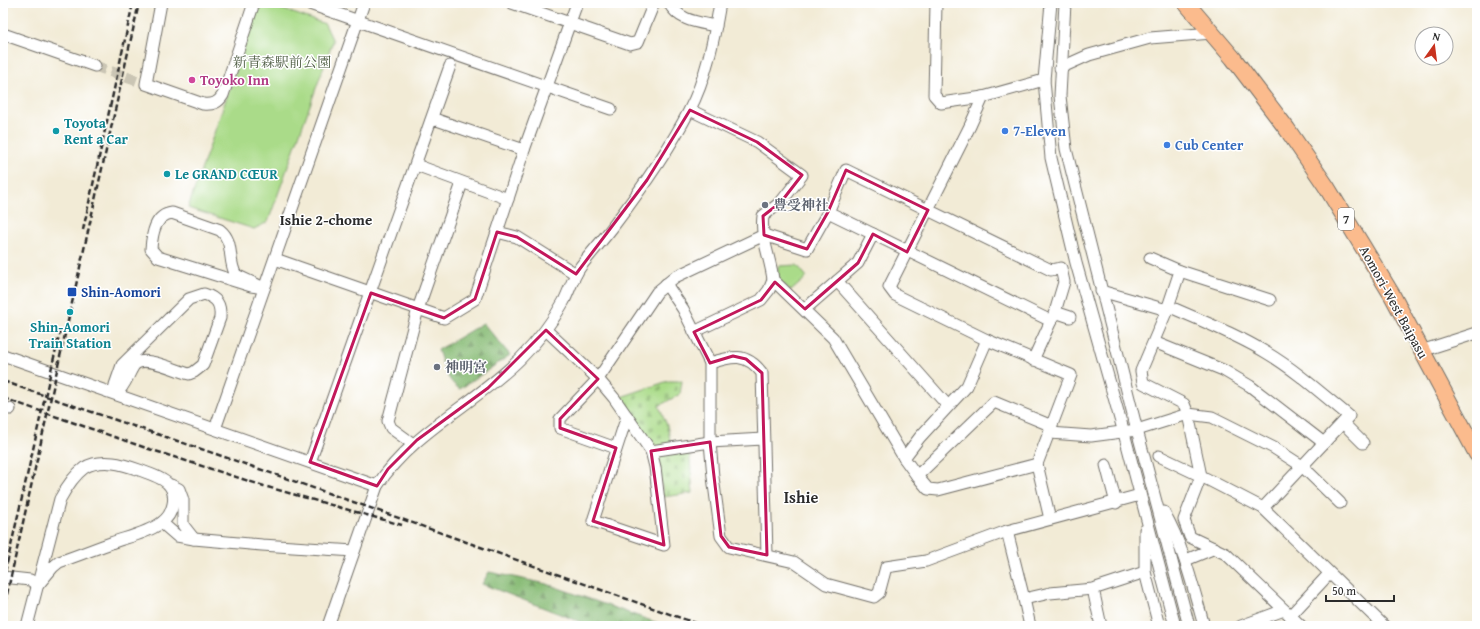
<svg xmlns="http://www.w3.org/2000/svg" width="1480" height="629" font-family="'Gentium Book Plus','Noto Serif JP',serif">
  <style>
    .green { fill: #aadb89; stroke: #6a835a }
    .forest { fill: url(#forest-firs); stroke: #597350 }
    .cemetery { fill: url(#cemetery-stones); stroke: #6a835a }
    .lines { fill: none; stroke-linecap: round; stroke-linejoin: round }
    .minor-tunnel { stroke: #cac5b4; stroke-width: 11; stroke-dasharray: 11 5.5; stroke-linecap: butt }
    .minor-casing { stroke: #716e67; stroke-width: 13 }
    .highway-casing { stroke: #716e67; stroke-width: 18 }
    .minor { stroke: #fff; stroke-width: 11 }
    .highway { stroke: #fbbb8d; stroke-width: 16 }
    .rail { stroke: #2b2b2b; stroke-width: 2.5; stroke-dasharray: 6 3; stroke-linecap: butt }
    .marked { fill: none; stroke: #c2185b; stroke-width: 3; stroke-linejoin: round }
    .hotel-dot { fill: #d1479c; stroke: #fff; stroke-width: 1.5 }
    .culture-dot { fill: #0f9aa8; stroke: #fff; stroke-width: 1.5 }
    .shop-dot { fill: #3f7fe0; stroke: #fff; stroke-width: 1.5 }
    .worship-dot { fill: #6b7280; stroke: #fff; stroke-width: 1.5 }
    .transit-dot { fill: #1a4fb4; stroke: #fff; stroke-width: 1.5 }
    .labels { text-anchor: middle; dominant-baseline: central; stroke-width: 3; stroke-linejoin: round; paint-order: stroke }
    .shield { fill: #fff; stroke: #6b6b6b; stroke-width: 1 }
    .shield-label { font-size: 13px; font-weight: bold; fill: #2b2b2b }
    .park-label { font-size: 14px; fill: #516047; stroke: #fff }
    .hotel-label { font-size: 14px; font-weight: bold; fill: #b23c85; stroke: #fff; text-anchor: start }
    .culture-label { font-size: 14px; font-weight: bold; fill: #0d838f; stroke: #fff; text-anchor: start }
    .shop-label { font-size: 14px; font-weight: bold; fill: #366cbe; stroke: #fff; text-anchor: start }
    .worship-label { font-size: 14px; font-weight: bold; fill: #5b616d; stroke: #fff; text-anchor: start }
    .transit-label { font-size: 14px; font-weight: bold; fill: #164399; stroke: #fff; text-anchor: start }
    .street-label { font-size: 14px; fill: #2b2b2b; stroke: #fff }
    .neighbourhood-label { font-size: 15px; font-weight: bold; fill: #2b2b2b; stroke: #fff }
    .quarter-label { font-size: 16px; font-weight: bold; fill: #2b2b2b; stroke: #fff }
  </style>
  <defs>
    <pattern id="forest-firs" width="22" height="20" patternUnits="userSpaceOnUse"><rect width="22" height="20" fill="#87bb75"/><path d="M5 1l3.5 6h-7zM16 11l3.5 6h-7z" fill="#6f9860"/></pattern>
    <pattern id="cemetery-stones" width="16" height="16" patternUnits="userSpaceOnUse"><rect width="16" height="16" fill="#aadb89"/><path d="M2 7V4a2 2 0 0 1 4 0v3zM10 15v-3a2 2 0 0 1 4 0v3z" fill="#92bc76"/></pattern>
  </defs>
  <rect width="100%" height="100%" fill="#fff"/>
  <filter id="ink" filterUnits="userSpaceOnUse"><feTurbulence type="fractalNoise" baseFrequency=".025" numOctaves="2"/><feDisplacementMap in="SourceGraphic" scale="8" xChannelSelector="R" yChannelSelector="G"/><feConvolveMatrix kernelMatrix="1 2 1 2 8 2 1 2 1" color-interpolation-filters="sRGB"/></filter>
  <filter id="wash" filterUnits="userSpaceOnUse"><feTurbulence type="fractalNoise" baseFrequency=".012" numOctaves="4" result="noise"/><feDisplacementMap in="SourceGraphic" scale="16" xChannelSelector="R" yChannelSelector="G"/><feGaussianBlur stdDeviation="0.9" result="paint"/><feColorMatrix in="noise" values="0 0 0 0 0 0 0 0 0 0 0 0 0 0 0 0 0 1.4 0 .05"/><feComposite in="paint" operator="in"/></filter>
  <g filter="url(#wash)">
    <rect width="100%" height="100%" fill="#f2ebd6"/>
    <g class="green">
      <polygon points="267,4 325,24 333,41 268,222 254,229 188,208 257,10"/>
      <polygon points="797,265 807,277 791,291 778,279 778,266"/>
    </g>
    <g class="forest">
      <path d="M483 323 510 355 460 389C446 381 443 364 438 350Z"/>
      <polygon points="489,572 547,584 666,626 591,626 482,584"/>
    </g>
    <g class="cemetery">
      <polygon points="668,381 682,381 680,394 659,406 667,425 671,444 654,448 621,397"/>
      <polygon points="689,449 693,493 663,497 658,453"/>
    </g>
  </g>
  <g filter="url(#ink)">
    <g class="lines">
      <polyline class="minor-tunnel" points="95,66 146,84"/>
      <g class="minor-casing">
        <g id="minor">
          <path d="M161 3 146 84 203 104C213 105 218 103 223 95L254 3"/>
          <polyline points="307,3 611,109"/>
          <polyline points="512,3 630,44 638,42 654,3"/>
          <path d="M669 3C679 21 697 22 716 26"/>
          <polyline points="936,3 934,95 941,103 983,97"/>
          <polyline points="1051,3 1044,80 1051,158 1076,263 1124,433 1175,626"/>
          <polyline points="1065,3 1060,96 1066,149 1137,430 1189,626"/>
          <polyline points="3,34 95,66"/>
          <polyline points="1060,68 1089,55 1150,38 1212,33"/>
          <polyline points="1044,80 983,97 970,126 889,287 895,295 987,340 1071,375 1037,464 1050,519"/>
          <path d="M690 110 757 142 802 175 781 202 763 216C760 237 771 259 773 280L833 338 904 458 917 476 994 402 1052 426"/>
          <polyline points="431,121 437,120 524,150"/>
          <polyline points="416,165 508,199"/>
          <polyline points="828,212 1051,321"/>
          <path d="M172 213 220 230C235 242 227 260 236 275L264 288 251 286 158 257 151 249C152 234 155 215 172 213Z"/>
          <polyline points="497,232 517,237 576,274"/>
          <polyline points="1150,258 1180,271 1270,300"/>
          <polyline points="275,259 444,318 475,299 524,150 577,3"/>
          <polyline points="1180,271 1167,310 1141,371 1143,383 1184,404 1188,414 1201,476 1184,520 1190,537 1226,554 1301,626"/>
          <polyline points="837,281 948,406"/>
          <polyline points="666,284 683,309 710,363 710,442 713,477 721,536 729,547 794,562 826,584 874,597 879,593 886,567 926,561 1007,531 1140,495"/>
          <polyline points="1101,291 1167,310"/>
          <path d="M204 294C217 298 221 304 220 318L203 365 194 372 189 374C176 371 141 352 133 367 127 377 125 386 116 394L115 385 122 365 189 299Z"/>
          <path d="M1168 306C1202 321 1236 334 1267 353 1297 371 1322 394 1349 416L1263 508"/>
          <polyline points="805,309 858,263 873,234"/>
          <polyline points="1055,312 1070,317"/>
          <polyline points="546,330 598,379 614,398 651,451 655,467 664,545 593,521 627,416"/>
          <polyline points="694,332 761,300 769,290 773,280"/>
          <polyline points="1154,342 1223,370 1250,386 1324,443"/>
          <polyline points="1421,351 1477,333"/>
          <polyline points="3,355 377,486"/>
          <path d="M710 363C732 356 746 352 762 373L767 555"/>
          <polyline points="3,407 10,409"/>
          <polyline points="1343,423 1363,443"/>
          <polyline points="215,429 364,3"/>
          <polyline points="1050,433 1091,436 1137,430 1188,414 1212,417 1274,448 1302,466 1340,503"/>
          <polyline points="413,444 391,428 388,421 418,309 462,183"/>
          <polyline points="616,448 560,428 560,419 598,379 657,292 675,277 764,235 807,249 828,212 846,170 1051,270 1061,268 1064,282 1055,312 1033,360"/>
          <polyline points="651,451 710,442 763,439"/>
          <polyline points="1159,456 1201,476 1263,508 1384,626"/>
          <polyline points="904,458 920,437 967,386 987,340"/>
          <polyline points="310,462 450,66"/>
          <polyline points="1106,465 1116,503"/>
          <polyline points="917,476 928,489 938,490 1037,464"/>
          <polyline points="171,485 179,489 183,500 183,525 194,539"/>
          <path d="M1164 512C1184 548 1193 587 1204 626"/>
          <polyline points="162,523 177,536 194,539 262,545 354,551"/>
          <polyline points="1145,530 1145,572 1159,626"/>
          <polyline points="1007,531 1024,599 1050,593 1093,589 1145,572"/>
          <polyline points="1186,560 1215,548"/>
          <polyline points="3,577 30,580 38,585"/>
          <polyline points="1093,589 1101,626"/>
          <polyline points="1024,599 1030,626"/>
          <polyline points="1290,616 1329,574"/>
          <path d="M27 626 60 499C66 488 73 476 84 468 92 463 104 462 113 463 124 464 160 476 167 483 179 494 173 515 161 523 147 533 128 537 111 543 94 549 77 556 59 562L53 567 38 585"/>
          <path d="M328 626 377 486C413 431 475 404 520 359 537 342 552 323 564 301 570 289 573 277 581 266 591 253 602 241 612 228 640 191 668 152 689 111 706 79 714 39 720 3"/>
          <polyline points="1241,626 1284,610"/>
        </g>
      </g>
      <g class="highway-casing">
        <polyline id="highway" points="1186,3 1233,58 1287,129 1326,186 1392,295 1477,454"/>
      </g>
      <use href="#minor" class="minor"/>
      <use href="#highway" class="highway"/>
      <g class="rail">
        <polyline points="83,230 133,3"/>
        <path d="M3 381C101 416 201 448 299 483 434 530 569 579 704 626"/>
        <polyline points="3,398 146,448 264,486 402,525"/>
        <polyline points="3,581 60,331"/>
        <polyline points="3,612 139,3"/>
      </g>
    </g>
  </g>
  <path class="marked" d="M690 110 757 142 802 175 781 202 763 216 764 235 807 249 828 212 846 170 928 210 907 252 873 234 858 263 805 309 775 282 761 300 694 332 710 363 733 356 746 359 762 373 767 555 729 547 721 536 710 442 651 451 664 545 593 521 616 448 560 428V419L598 379 546 330 488 388 417 440 388 469 377 486 310 462 371 293 444 318 475 299 497 232 517 237 576 274 647 180Z"/>
  <circle class="hotel-dot" cx="192" cy="80" r="4"/>
  <g class="culture-dot">
    <circle cx="56" cy="131" r="4"/>
    <circle cx="167" cy="174" r="4"/>
    <circle cx="70" cy="312" r="4"/>
  </g>
  <g class="shop-dot">
    <circle cx="1005" cy="131" r="4"/>
    <circle cx="1167" cy="145" r="4"/>
  </g>
  <g class="worship-dot">
    <circle cx="765" cy="205" r="4"/>
    <circle cx="437" cy="367" r="4"/>
  </g>
  <rect class="transit-dot" x="67" y="287" width="10" height="10" rx="2"/>
  <g class="labels">
    <rect class="shield" x="1338" y="208" width="16" height="22" rx="3"/>
    <g class="shield-label">
      <text x="1346" y="219">7</text>
    </g>
    <g class="park-label">
      <text x="282" y="62">新青森駅前公園</text>
    </g>
    <g class="hotel-label">
      <text x="200" y="80">Toyoko Inn</text>
    </g>
    <g class="culture-label">
      <text x="64" y="123">Toyota<tspan x="64" dy="16">Rent a Car</tspan></text>
      <text x="175" y="174">Le GRAND CŒUR</text>
      <text x="70" y="327" text-anchor="middle">Shin-Aomori<tspan x="70" dy="16">Train Station</tspan></text>
    </g>
    <g class="shop-label">
      <text x="1013" y="131">7-Eleven</text>
      <text x="1175" y="145">Cub Center</text>
    </g>
    <g class="worship-label">
      <text x="773" y="205">豊受神社</text>
      <text x="445" y="367">神明宮</text>
    </g>
    <g class="transit-label">
      <text x="81" y="292">Shin-Aomori</text>
    </g>
    <g class="street-label">
      <text transform="translate(1394 302) rotate(61)">Aomori-West Baipasu</text>
    </g>
    <g class="neighbourhood-label">
      <text x="326" y="219">Ishie 2-chome</text>
    </g>
    <g class="quarter-label">
      <text x="801" y="497">Ishie</text>
    </g>
  </g>
  <rect width="1480" height="629" fill="none" stroke="#fff" stroke-width="16"/>
  <g transform="translate(1434 46) rotate(14)"><circle r="19" fill="#ffffff" stroke="#aaaaaa"/>
  <path d="M0-3L7 15L0 10L-7 15Z" fill="#c8321e"/>
  <text y="-6" font-size="11" font-weight="bold" text-anchor="middle" fill="#2b2b2b">N</text>
  </g>
  <path d="M1326 595v6h68v-6" fill="none" stroke="#2b2b2b" stroke-width="2"/>
  <text x="1332" y="595" font-size="12" fill="#2b2b2b" stroke="#ffffff" stroke-width="3" paint-order="stroke">50 m</text>
</svg>
